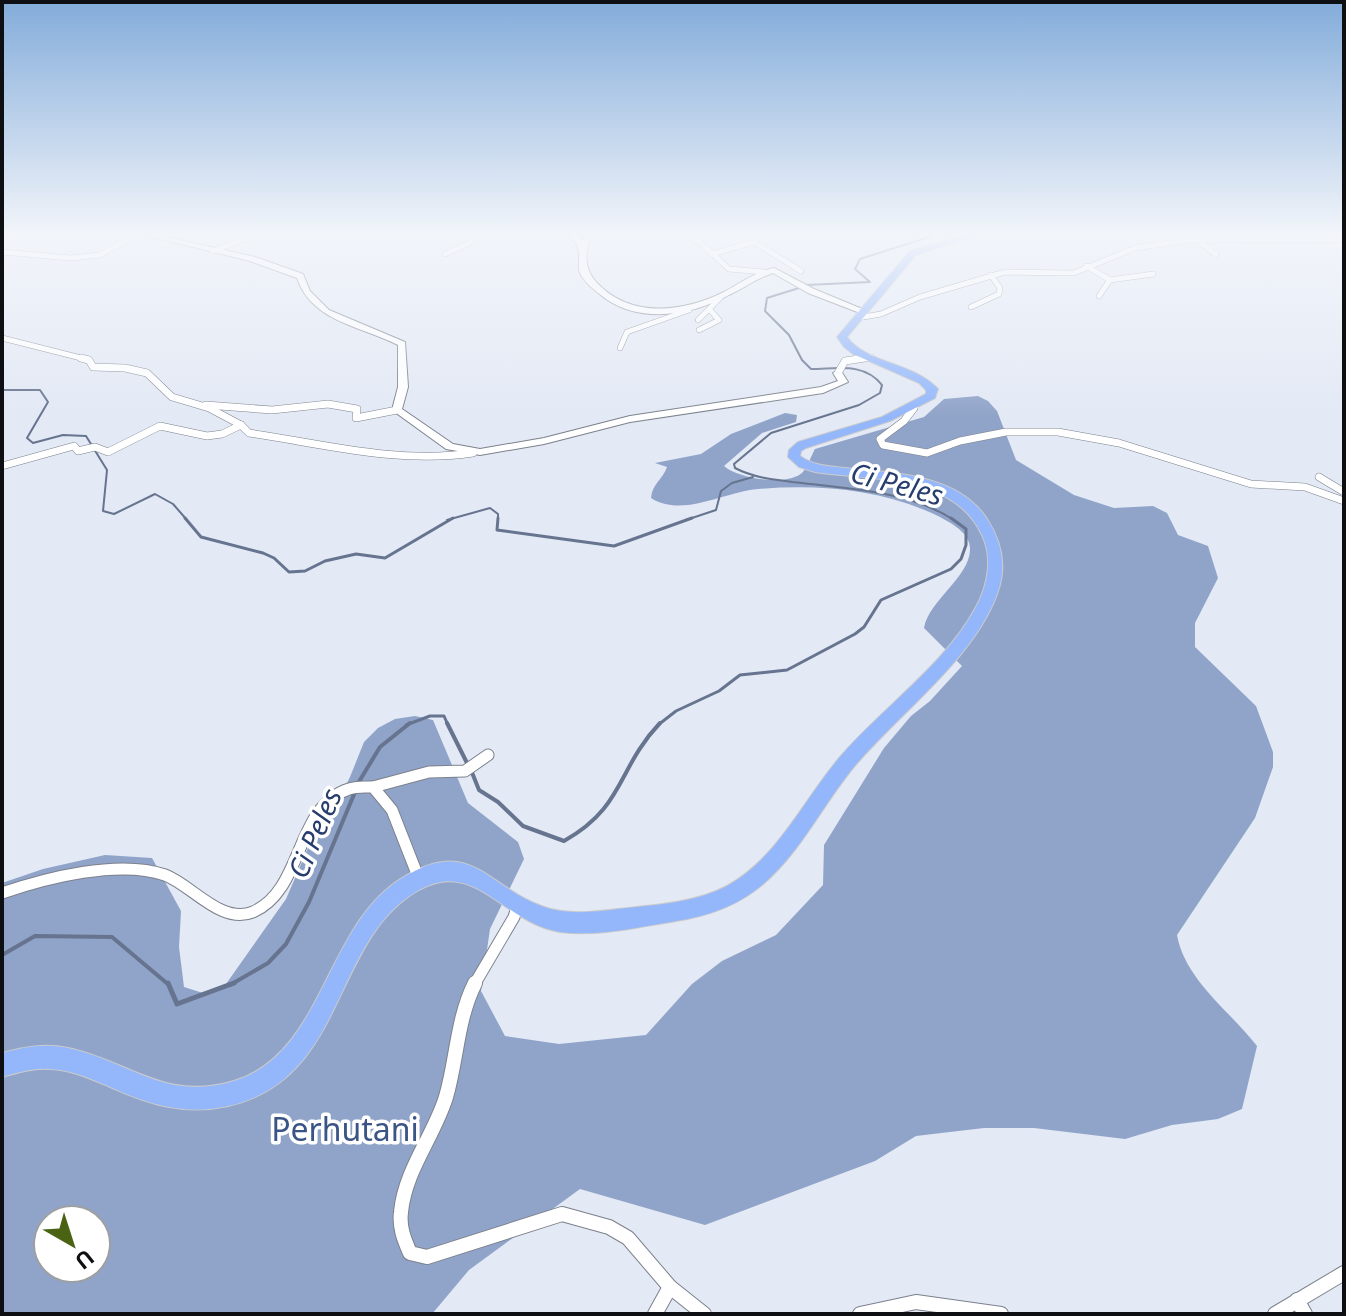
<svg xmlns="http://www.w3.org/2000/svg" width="1346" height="1316" font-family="'Noto Sans',sans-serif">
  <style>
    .forest { fill: #90a4c9; fill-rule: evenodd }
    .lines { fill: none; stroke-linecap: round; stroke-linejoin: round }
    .stream-far3 { stroke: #66748f; stroke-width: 2 }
    .stream-far2 { stroke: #66748f; stroke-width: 3 }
    .stream-far1 { stroke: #66748f; stroke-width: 4 }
    .stream { stroke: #66748f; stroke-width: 5 }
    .street-far3-casing { stroke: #7c818c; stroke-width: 6 }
    .street-far2-casing { stroke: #7c818c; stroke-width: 8 }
    .street-far1-casing { stroke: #7c818c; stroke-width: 13 }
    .street-casing { stroke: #7c818c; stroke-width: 16 }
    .secondary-casing { stroke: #7c818c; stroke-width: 2 }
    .highway-casing { stroke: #cacacb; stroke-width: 2 }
    .street-far3 { stroke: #fff; stroke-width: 5 }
    .street-far2 { stroke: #fff; stroke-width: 7 }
    .street-far1 { stroke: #fff; stroke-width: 11 }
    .street { stroke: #fff; stroke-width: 14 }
    .secondary { fill: #fff; fill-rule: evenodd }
    .highway { fill: #94b7fb; fill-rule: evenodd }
    .labels { text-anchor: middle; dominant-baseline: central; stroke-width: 7; stroke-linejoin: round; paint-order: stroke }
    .water-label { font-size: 28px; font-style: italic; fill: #263d6e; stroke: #fff }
    .near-park-label { font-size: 32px; fill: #3a5486; stroke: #fff }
  </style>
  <rect width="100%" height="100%" fill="#e3e9f5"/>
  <path class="forest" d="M978 396 988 401 997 411 1016 460 1074 495 1114 508 1153 506 1167 513 1178 535 1208 546 1218 578 1195 623V647L1256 706 1273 752V767L1255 818 1177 935C1185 980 1230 1011 1257 1046L1242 1109 1218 1119 1172 1125 1125 1139 1034 1128H984L916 1136 875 1161 705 1225 580 1189 469 1270 432 1314H2V883L43 869 105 855 152 858 181 911 179 947 184 987 206 994 226 984 286 899 308 848 330 817 350 777 364 742 378 728 395 719 415 716 433 720 468 803 518 842 524 859 490 929 481 991 505 1036 559 1044 646 1035 692 984 722 961 776 935 823 885 824 845 884 748 911 716 930 701 962 666 924 628C929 600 969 578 970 550 971 533 951 523 938 516 882 489 819 484 758 489 724 492 682 518 651 498 652 484 663 479 667 467L655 463 701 454 731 434 785 413 797 415 796 422 762 433 724 466C739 479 788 487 803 472 808 466 811 456 815 449L924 417 944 399ZM48 1220H96V1268H48Z"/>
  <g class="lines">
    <g class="stream-far3">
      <polyline points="806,285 870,282 855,269 860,259 929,237 932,233"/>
      <path d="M799 288 767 298 765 311 789 335 802 360 811 369C837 369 864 362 882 385L880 393 859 405 771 433 734 464 735 468C756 479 779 480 802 483 852 489 911 492 954 520"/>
      <polyline points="2,390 40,390 48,402 27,438 33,443 63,435 86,436 107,470 103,511 114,514 155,494 173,504 187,520"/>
      <polyline points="447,520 490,508 498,514 498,520"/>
      <polyline points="686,520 716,510 721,491 732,483 753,477"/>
    </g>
    <g class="stream-far2">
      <polyline points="185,518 201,537 263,553 274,558 289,572 305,571 325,561 356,554 385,558 453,518"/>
      <polyline points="498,518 497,530 614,546 692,518"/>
      <polyline points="406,725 430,716 444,716 448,725"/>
      <polyline points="658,725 676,711 719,691 740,675 787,670 855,634 864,627 881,600 951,569 961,559 966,545 966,529 951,518"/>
    </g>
    <g class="stream-far1">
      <polyline points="447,723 467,763"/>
      <path d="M471 770 479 790 498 802 523 826 564 841C625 807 617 768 660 723"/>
      <polyline points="357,785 380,747 410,723"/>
      <polyline points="2,955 35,936 112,937 169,985"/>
      <polyline points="230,985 268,963 286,944 309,902 355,792"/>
    </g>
    <polyline class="stream" points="168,983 177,1004 234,983"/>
    <g class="street-far3-casing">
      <g id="street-far3">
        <polyline points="679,233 701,243 729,269 764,272"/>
        <polyline points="1197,239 1216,255"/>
        <polyline points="754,242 801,271"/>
        <polyline points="213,251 261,233"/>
        <polyline points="2,252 71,258 100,255 139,233"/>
        <polyline points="445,254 474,241 464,233"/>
        <polyline points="712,254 754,242 756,233"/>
        <polyline points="1086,266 1110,280 1099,296"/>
        <polyline points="1110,280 1153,274"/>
        <polyline points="971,307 999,294 1000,288 991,275"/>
        <polyline points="857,318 881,314 920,297 1005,272 1074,273 1135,248 1197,239 1344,240"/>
        <polyline points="698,320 720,298"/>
        <polyline points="699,330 719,320 709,309"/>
        <polyline points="2,338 89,360"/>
        <polyline points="620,348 627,332 689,310"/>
        <polyline points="852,360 871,357"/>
      </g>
    </g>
    <g class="street-far2-casing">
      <g id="street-far2">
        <path d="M81 358 89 360 93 367 125 368 147 373 172 397 209 408 241 425 249 433C324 444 397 464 473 453"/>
        <polyline points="838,373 845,361 865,358"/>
        <polyline points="206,405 272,410 328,404 357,409 356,418 397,410"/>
        <polyline points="914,408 904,421 880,439 883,445 927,453 960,441 1006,432 1058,432 1119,443 1251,484 1305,487 1344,501"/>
        <polyline points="2,466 74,446 78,451 95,447 108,452 160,426 207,436 222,434 241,425"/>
        <polyline points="1319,477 1344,492"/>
      </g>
    </g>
    <g class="street-far1-casing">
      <g id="street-far1">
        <polyline points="373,787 429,772 465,771 488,755"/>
        <path d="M2 893C46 878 119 859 165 875 192 885 221 925 253 912 304 890 295 806 349 789 356 786 366 787 373 787L392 810 419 879"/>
        <polyline points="474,985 514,917 518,904"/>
      </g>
    </g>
    <g class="street-casing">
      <g id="street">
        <path d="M475 983C457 1019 457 1059 446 1097 434 1136 405 1170 401 1212 399 1227 404 1239 410 1253L427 1257 562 1214 609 1227 628 1238 670 1287 704 1314"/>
        <polyline points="1297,1300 1305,1314"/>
        <polyline points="655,1314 670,1287"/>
        <polyline points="860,1314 916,1302 1001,1314"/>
        <polyline points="1275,1314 1344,1273"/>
      </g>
    </g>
    <g class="secondary-casing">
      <g id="secondary">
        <path d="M136 233H149L255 257 303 274 310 291 329 310 405 342 408 387 402 409 453 444 480 449 544 438 630 416 821 387 838 381 833 373 838 370 841 371 848 382 823 393 630 422 544 444 480 455 446 449 392 410 398 387V345C361 326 312 322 297 278L250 261Z"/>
        <path d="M568 233H576L582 241 586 233H594C584 250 583 268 597 283 631 319 684 312 724 292 741 283 755 272 774 268L814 289 867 311 860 313 808 293 773 273C757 278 744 288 729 295 693 315 642 324 606 299 598 293 584 283 580 273 577 266 581 256 578 248 577 243 572 238 568 233Z"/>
      </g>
    </g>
    <g class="highway-casing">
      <path id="highway" d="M972 233H985L916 255 847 337C867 364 913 362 938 389L935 398 890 421 806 448 801 451 800 456C814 466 828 466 845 468 893 473 958 474 987 519 1002 542 1007 568 997 594 974 659 897 715 853 768 822 806 800 853 762 885 737 906 708 916 676 921 639 927 598 937 560 932 503 923 476 858 419 890 330 940 348 1079 228 1106 184 1116 148 1104 108 1086 89 1078 69 1069 48 1069 32 1068 17 1073 2 1077V1053C24 1047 45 1043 68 1048 130 1061 164 1102 234 1081 324 1054 325 925 402 878 472 835 486 887 544 907 567 915 594 912 618 909 654 905 695 903 727 886 778 858 804 799 840 757 882 708 946 664 976 607 988 585 993 558 982 535 953 473 872 481 815 472L799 467 788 457 789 450 798 442 882 417 926 394V390L919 383 853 354 844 347 837 337 910 251Z"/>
    </g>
    <use href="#street-far3" class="street-far3"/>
    <use href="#street-far2" class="street-far2"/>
    <use href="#street-far1" class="street-far1"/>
    <use href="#street" class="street"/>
    <use href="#secondary" class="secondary"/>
    <use href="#highway" class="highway"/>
  </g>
  <linearGradient id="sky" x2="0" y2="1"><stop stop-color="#83acda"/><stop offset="0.56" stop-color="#f2f5fa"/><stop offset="1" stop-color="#f2f5fa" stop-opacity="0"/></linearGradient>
  <rect width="1346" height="417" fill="url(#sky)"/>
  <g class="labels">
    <g class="water-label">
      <text transform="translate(897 483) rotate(15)">Ci Peles</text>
      <text transform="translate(314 833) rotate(-67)">Ci Peles</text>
    </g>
    <g class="near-park-label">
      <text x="345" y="1128">Perhutani</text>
    </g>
  </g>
  <rect width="1346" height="1316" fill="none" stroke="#0d0f13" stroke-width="8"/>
  <g transform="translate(72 1244) rotate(141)"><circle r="38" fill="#ffffff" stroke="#9e9fa1" stroke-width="2"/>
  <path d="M0-6L14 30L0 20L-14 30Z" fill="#496313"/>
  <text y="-12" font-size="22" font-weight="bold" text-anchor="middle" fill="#0d0f13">U</text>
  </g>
</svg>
